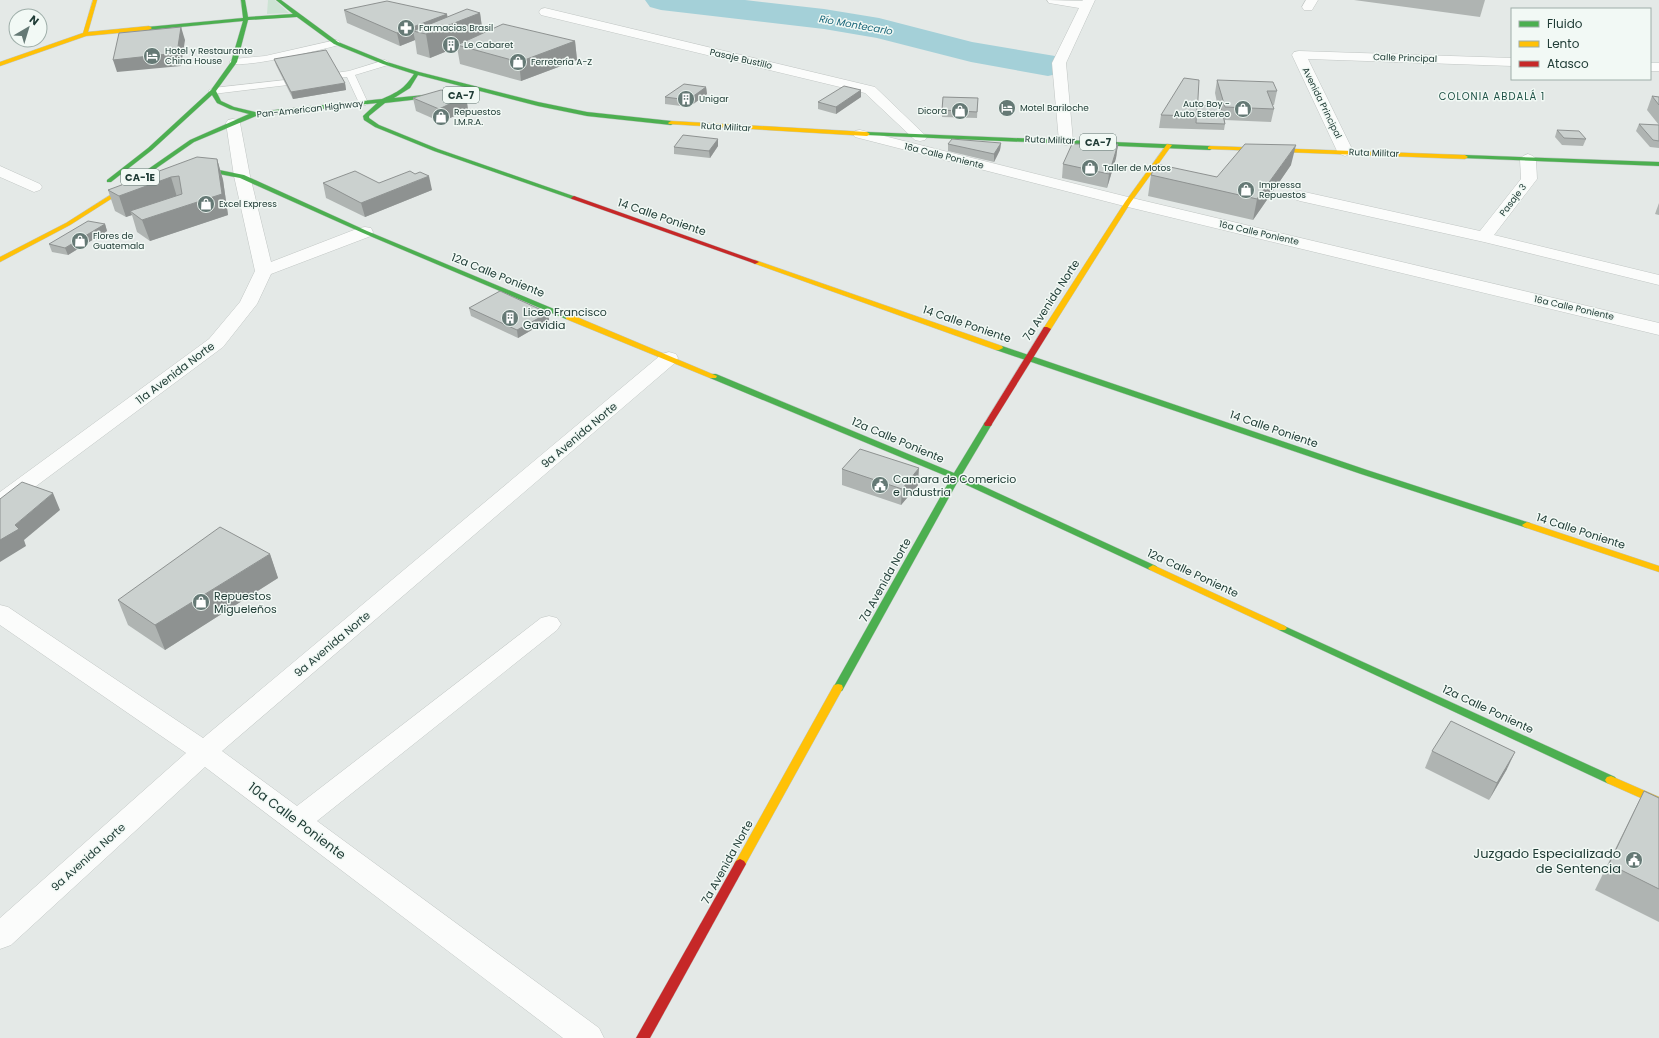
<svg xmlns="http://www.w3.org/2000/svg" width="1659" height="1038" font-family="Poppins,sans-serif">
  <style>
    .green { fill: #cde3d4 }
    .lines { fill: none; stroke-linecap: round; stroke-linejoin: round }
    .river { fill: #a4d0d8; fill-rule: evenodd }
    .lane-casing { stroke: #c1c6c4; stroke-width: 1 }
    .street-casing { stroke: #c1c6c4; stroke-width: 1 }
    .fast-casing { stroke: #bfc7c4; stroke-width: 1 }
    .slow-casing { stroke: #bfc7c4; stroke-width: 1 }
    .jam-casing { stroke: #bfc7c4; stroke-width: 1 }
    .lane { fill: #fbfcfb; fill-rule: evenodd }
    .street { fill: #fbfcfb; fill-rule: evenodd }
    .fast { fill: #4caf50; fill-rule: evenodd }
    .slow { fill: #ffc107; fill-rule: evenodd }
    .jam { fill: #c62828; fill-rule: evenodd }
    .wall { fill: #afb4b2 }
    .shaded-wall { fill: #8e9291 }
    .building { fill: #cbd1cf; stroke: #8e9291 }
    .labels { text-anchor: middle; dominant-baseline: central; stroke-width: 3; stroke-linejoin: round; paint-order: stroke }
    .far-poi-label { font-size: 9px; fill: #213d37; stroke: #f2f9f5; text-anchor: start }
    .far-street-label { font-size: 9px; fill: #213d37; stroke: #f2f9f5 }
    .far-water-label { font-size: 10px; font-style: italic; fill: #1a677a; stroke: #f2f9f5 }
    .shield { fill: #f2f9f5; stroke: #607570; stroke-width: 1 }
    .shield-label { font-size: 10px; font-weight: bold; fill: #213d37 }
    .far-neighbourhood-label { font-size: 10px; letter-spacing: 1px; fill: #1d5045; stroke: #f2f9f5 }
    .street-label { font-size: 11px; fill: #213d37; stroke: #f2f9f5 }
    .poi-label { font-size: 11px; fill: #213d37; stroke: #f2f9f5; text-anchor: start }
    .near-street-label { font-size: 13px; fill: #213d37; stroke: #f2f9f5 }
    .near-poi-label { font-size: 13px; fill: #213d37; stroke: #f2f9f5; text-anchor: end }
  </style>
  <rect width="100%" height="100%" fill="#e4e9e7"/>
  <polygon class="green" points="268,0 275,0 289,13 267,14"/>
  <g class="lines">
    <polygon class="river" points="645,0 745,0 824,9 879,18 972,42 1061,57 1066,65 1061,73 1048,76 971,62 877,38 824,29 661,10 650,7"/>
    <g class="lane-casing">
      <g id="lane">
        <path d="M336 40 339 41 340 43 339 45C323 49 238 71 229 62L234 59 265 56Z"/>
        <polygon points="385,60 390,63 388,65 355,75 368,103 366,105 360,105 347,77 338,78 333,75 335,73 349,71"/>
        <polygon points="285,80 288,81 290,83 288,85 213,94 208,91 213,88"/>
      </g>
    </g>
    <g class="street-casing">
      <g id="street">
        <polygon points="1047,0 1082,1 1083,0 1095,0 1066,63 1073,141 1071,144 1066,145 1061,144 1059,141 1052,63 1079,8 1049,3"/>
        <polygon points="1306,0 1318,0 1312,10 1304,10 1302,7"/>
        <polygon points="545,8 875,87 927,137 925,140 920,141 915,140 865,93 541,15 539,12 541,9"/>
        <polygon points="1299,51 1512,58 1512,66 1308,59 1353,151 1350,154 1345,156 1340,154 1337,151 1292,55 1294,52"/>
        <rect x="1650" y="63" width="9" height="8"/>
        <polygon points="233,119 238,120 240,123 250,176 271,262 359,228 365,227 371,228 373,232 371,236 271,274 257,304 223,347 8,507 0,509 0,492 209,339 240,302 255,271 234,176 226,123 228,120"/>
        <polygon points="860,130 1128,197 1659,323 1659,335 1128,207 855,137 853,134 855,131"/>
        <polygon points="1528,154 1533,156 1536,159 1537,179 1494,235 1659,275 1659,285 1484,242 1300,201 1294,199 1292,196 1294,193 1300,191 1480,231 1521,179 1520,159 1523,156"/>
        <polygon points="0,166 40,184 42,187 40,190 34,192 0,177"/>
        <polygon points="669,352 676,354 678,358 676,362 222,751 297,806 541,618 549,616 557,618 561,624 557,630 317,821 599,1028 604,1038 563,1038 205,767 11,945 0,949 0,918 186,753 0,625 0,605 8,607 203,738 662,354"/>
      </g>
    </g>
    <g class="fast-casing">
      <g id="fast">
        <path d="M241 0H245L248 17 293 14 276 0H281L338 42 387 62 419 72 538 102 587 112 671 121 674 123 671 125 587 116 538 106 418 75 410 88 394 98 444 93 447 95 446 96 385 103 369 116V118L379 125 438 149 576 197V199H572L434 151 375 127 364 120 363 116 377 103 256 116 194 142 125 190H121V188L190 140 249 114 230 109 217 103 212 95 152 150 111 182H107V180L148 148 211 90 231 62 243 21 149 30 147 29V27L243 18ZM297 17 334 44 383 64 414 74C404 89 398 92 382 99L255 112 234 107 221 101 216 91 237 62 248 20Z"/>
        <polygon points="867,132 1210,146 1213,148 1210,150 865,135 864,134"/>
        <polygon points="1465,155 1659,162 1659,166 1463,158 1463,156"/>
        <polygon points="191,168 209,168 244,175 367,231 573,317 569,319 566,319 363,233 240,178 209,172 189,171 188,170"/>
        <polygon points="996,346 1002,346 1367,470 1530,523 1532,525 1527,528 1524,527 1361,474 996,350"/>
        <polygon points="710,374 716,374 954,473 985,422 991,422 992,424 961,476 1156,566 1158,568 1156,570 1150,570 958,481 842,691 834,691 833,688 951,478 710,378 709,376"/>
        <polygon points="1282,625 1615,777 1617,780 1615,783 1611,784 1607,783 1279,630 1277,628 1279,626"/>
      </g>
    </g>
    <g class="slow-casing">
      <g id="slow">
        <polygon points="93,0 97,0 88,32 149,26 152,28 149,30 86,36 0,66 0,62 83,33"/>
        <polygon points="671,121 867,132 870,134 867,136 669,124 668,123"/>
        <polygon points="1167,144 1172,145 1131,202 1051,329 1047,331 1044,331 1043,329 1125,202"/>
        <polygon points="1210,146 1465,155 1468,157 1465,159 1208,149 1208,147"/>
        <polygon points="123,187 126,189 125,190 70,225 0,262 0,257 66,223"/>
        <polygon points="755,260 1002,346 1003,348 999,350 996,350 753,263 751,262"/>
        <polygon points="566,315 572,315 717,376 716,378 710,378 566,319"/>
        <polygon points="1527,522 1659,566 1659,572 1524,527 1522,525"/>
        <polygon points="1153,565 1285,626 1287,628 1285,630 1279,630 1150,570 1148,568"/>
        <polygon points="838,684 842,685 843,688 744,867 740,869 736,867 734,864 736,861 834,685"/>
        <polygon points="1611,776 1659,797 1659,806 1607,783 1605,780 1607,777"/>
      </g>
    </g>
    <g class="jam-casing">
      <g id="jam">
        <polygon points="574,196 757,261 759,262 755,264 753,263 572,199 571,198"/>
        <polygon points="1044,327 1047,327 1051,329 992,424 991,426 985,426 984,424"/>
        <polygon points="740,859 744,861 746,864 650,1038 636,1038 736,861"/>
      </g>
    </g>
    <use href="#lane" class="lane"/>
    <use href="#street" class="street"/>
    <use href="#fast" class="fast"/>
    <use href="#slow" class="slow"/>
    <use href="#jam" class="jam"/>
  </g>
  <g class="wall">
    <polygon points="1354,0 1485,0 1480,17"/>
    <polygon points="344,10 447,14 447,17 480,13 483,33 575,41 577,60 521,81 460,64 457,47 430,58 417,54 415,40 400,46 347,23"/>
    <polygon points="274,59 345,83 346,90 293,99 276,65"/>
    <polygon points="1217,80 1277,91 1274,105 1272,105 1274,109 1271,122 1225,120 1225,124 1224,130 1159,128 1161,115 1197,105 1218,107 1215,93"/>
    <polygon points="706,87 707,94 689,107 665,104 665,97"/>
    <polygon points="861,90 861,97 836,114 818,109 818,102"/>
    <polygon points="466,96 468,110 441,122 416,111 413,98"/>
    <polygon points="1652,96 1659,97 1659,148 1650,147 1636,131 1639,124 1659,125 1647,110"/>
    <polygon points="943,97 978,98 977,118 942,117"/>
    <polygon points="1557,130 1586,139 1583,146 1562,145 1555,137"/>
    <polygon points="718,139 718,146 710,158 674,154 674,147"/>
    <polygon points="1001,143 1000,150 994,162 948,151 948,144"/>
    <polygon points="1118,144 1116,158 1107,188 1062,178 1063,164"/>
    <polygon points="217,159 223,180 228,215 150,241 137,232 132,215 126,217 115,211 108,190"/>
    <polygon points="1291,165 1253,220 1148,196 1151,175 1217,177"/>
    <polygon points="323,183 379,183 432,190 365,217 326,198"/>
    <polygon points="1659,203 1659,215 1655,214"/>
    <polygon points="105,224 107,231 68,255 52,252 49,244"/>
    <polygon points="469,308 548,313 549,320 518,338 471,316"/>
    <polygon points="842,469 918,485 901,505 842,485"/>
    <polygon points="270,554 278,578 165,650 128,625 118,600"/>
    <polygon points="1432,751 1507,769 1489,800 1425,768"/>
    <polygon points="1644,791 1659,798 1659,922 1595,890 1631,817"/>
  </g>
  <g class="shaded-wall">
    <polygon points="480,13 483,36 457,45 457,47 430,58 426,34 413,31 415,40 400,46 397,33 447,14 449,25"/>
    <polygon points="181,27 185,40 181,66 117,72 113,60"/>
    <polygon points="575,41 577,60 521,81 519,62"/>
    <polygon points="345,83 346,90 293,99 291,92"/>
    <polygon points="706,87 707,94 689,107 688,100"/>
    <polygon points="861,90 861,97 836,114 836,107"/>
    <polygon points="466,96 468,110 441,122 439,109"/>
    <polygon points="718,139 718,146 710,158 709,151"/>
    <polygon points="1001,143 1000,150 994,162 994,154"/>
    <polygon points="1118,144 1116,158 1107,188 1109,174"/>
    <polygon points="1296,145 1291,165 1253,220 1257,199"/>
    <polygon points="217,159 223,180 228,215 150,241 142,220 222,194"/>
    <polygon points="429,176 432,190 365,217 361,203"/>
    <polygon points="171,177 177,197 130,211 132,215 126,217 119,196"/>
    <polygon points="105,224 107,231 68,255 65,248"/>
    <polygon points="548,313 549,320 518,338 517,330"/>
    <polygon points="919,468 918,485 901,505 902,489"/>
    <polygon points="53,493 60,510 24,540 26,546 0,562 0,540 15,525"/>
    <polygon points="270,554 278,578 165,650 155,625"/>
    <polygon points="1515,752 1507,769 1489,800 1497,783"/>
  </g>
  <g class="building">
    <polygon points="387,1 447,14 397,33 344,10"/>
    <polygon points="467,9 480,13 426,34 413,31"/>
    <polygon points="503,24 575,41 519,62 457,45"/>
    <polygon points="181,27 177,53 113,60 119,33"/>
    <polygon points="326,50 345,83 291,92 274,59"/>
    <polygon points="1184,78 1199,80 1197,116 1161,115"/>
    <polygon points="1217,80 1273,82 1277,91 1267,91 1274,109 1225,107"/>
    <polygon points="684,84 706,87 688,100 665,97"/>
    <polygon points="844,86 861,90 836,107 818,102"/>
    <polygon points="441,90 466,96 439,109 413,98"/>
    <polygon points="1652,96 1659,97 1659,105"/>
    <polygon points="943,97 978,98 977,112 942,110"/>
    <polygon points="1197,105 1221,107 1225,124 1196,123"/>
    <polygon points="1639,124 1659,125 1659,141 1653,140"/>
    <polygon points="1557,130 1579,131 1586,139 1564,138"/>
    <polygon points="683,135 718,139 709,151 674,147"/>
    <polygon points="952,139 1001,143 994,154 948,144"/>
    <polygon points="1072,144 1118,144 1109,174 1063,164"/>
    <polygon points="1245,144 1296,145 1257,199 1151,175 1156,164 1217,177"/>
    <polygon points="197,157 217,159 222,194 142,220 130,211 182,194 179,176 171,177 119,196 108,190"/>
    <polygon points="355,171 379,183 410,171 415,174 420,172 429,176 361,203 323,183"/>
    <polygon points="88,221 105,224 65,248 49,244"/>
    <polygon points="500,291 548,313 517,330 469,308"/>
    <polygon points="860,449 919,468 902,489 842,469"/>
    <polygon points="22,482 53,493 15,525 19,529 0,540 0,499"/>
    <polygon points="220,527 270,554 155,625 118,600"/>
    <polygon points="1451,721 1515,752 1497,783 1432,751"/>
    <polygon points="1644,791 1659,798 1659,889 1609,864"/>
  </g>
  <defs>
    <g id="pharmacy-disc" transform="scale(0.9)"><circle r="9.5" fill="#657975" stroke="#f2f9f5"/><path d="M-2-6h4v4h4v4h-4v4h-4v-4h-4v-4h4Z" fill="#fff"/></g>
    <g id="building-disc" transform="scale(0.9)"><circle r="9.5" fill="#657975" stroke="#f2f9f5"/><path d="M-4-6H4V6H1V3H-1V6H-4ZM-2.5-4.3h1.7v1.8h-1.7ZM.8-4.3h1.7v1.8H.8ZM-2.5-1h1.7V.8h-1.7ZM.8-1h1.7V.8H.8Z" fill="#fff"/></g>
    <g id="hotel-disc" transform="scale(0.9)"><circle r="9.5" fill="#657975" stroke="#f2f9f5"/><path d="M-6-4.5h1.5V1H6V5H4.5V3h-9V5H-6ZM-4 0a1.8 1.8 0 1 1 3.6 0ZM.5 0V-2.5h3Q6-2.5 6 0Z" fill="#fff"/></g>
    <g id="shop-disc" transform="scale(0.9)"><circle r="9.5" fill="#657975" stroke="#f2f9f5"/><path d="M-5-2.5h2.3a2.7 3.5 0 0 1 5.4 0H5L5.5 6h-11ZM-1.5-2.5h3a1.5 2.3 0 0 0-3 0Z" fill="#fff"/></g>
    <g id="civic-disc" transform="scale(0.9)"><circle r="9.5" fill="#657975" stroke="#f2f9f5"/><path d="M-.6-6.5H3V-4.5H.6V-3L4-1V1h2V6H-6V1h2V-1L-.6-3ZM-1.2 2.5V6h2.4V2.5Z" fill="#fff"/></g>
  </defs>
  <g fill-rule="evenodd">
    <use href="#pharmacy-disc" x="406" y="28"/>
    <use href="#building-disc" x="451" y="45"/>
    <use href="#hotel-disc" x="152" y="56"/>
    <use href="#shop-disc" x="518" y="62"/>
    <use href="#building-disc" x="686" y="99"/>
    <use href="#hotel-disc" x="1007" y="108"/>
    <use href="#shop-disc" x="1243" y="109"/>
    <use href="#shop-disc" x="960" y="111"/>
    <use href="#shop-disc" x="441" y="117"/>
    <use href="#shop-disc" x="1090" y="168"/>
    <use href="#shop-disc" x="1246" y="190"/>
    <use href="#shop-disc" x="206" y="204"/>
    <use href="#shop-disc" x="80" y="241"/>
    <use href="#building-disc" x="510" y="318"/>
    <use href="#civic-disc" x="880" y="485"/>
    <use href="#shop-disc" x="201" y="602"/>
    <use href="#civic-disc" x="1634" y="860"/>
  </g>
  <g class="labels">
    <g class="far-poi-label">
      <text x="419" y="28">Farmacias Brasil</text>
      <text x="464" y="45">Le Cabaret</text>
      <text x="165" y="51">Hotel y Restaurante<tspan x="165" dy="10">China House</tspan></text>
      <text x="531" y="62">Ferretería A-Z</text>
      <text x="699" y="99">Unigar</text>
      <text x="1230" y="104" text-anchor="end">Auto Boy -<tspan x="1230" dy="10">Auto Estereo</tspan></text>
      <text x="1020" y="108">Motel Bariloche</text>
      <text x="947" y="111" text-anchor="end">Dicora</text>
      <text x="454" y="112">Repuestos<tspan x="454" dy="10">I.M.R.A.</tspan></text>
      <text x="1103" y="168">Taller de Motos</text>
      <text x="1259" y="185">Impressa<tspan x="1259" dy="10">Repuestos</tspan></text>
      <text x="219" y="204">Excel Express</text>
      <text x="93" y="236">Flores de<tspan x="93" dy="10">Guatemala</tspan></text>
    </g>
    <g class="far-street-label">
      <text transform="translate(1405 58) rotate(2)">Calle Principal</text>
      <text transform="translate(741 59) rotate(13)">Pasaje Bustillo</text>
      <text transform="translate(1322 103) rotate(64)">Avenida Principal</text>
      <text transform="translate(310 109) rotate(-6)">Pan-American Highway</text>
      <text transform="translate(726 127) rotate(3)">Ruta Militar</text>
      <text transform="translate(1050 140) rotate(2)">Ruta Militar</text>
      <text transform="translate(1374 153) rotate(2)">Ruta Militar</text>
      <text transform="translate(944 156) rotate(14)">16a Calle Poniente</text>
      <text transform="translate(1513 200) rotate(-53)">Pasaje 3</text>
      <text transform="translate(1259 233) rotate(13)">16a Calle Poniente</text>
      <text transform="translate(1574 308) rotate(13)">16a Calle Poniente</text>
    </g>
    <g class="far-water-label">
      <text transform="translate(856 25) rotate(10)">Río Montecarlo</text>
    </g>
    <g class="shield">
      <rect x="443" y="87" width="36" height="16" rx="3"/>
      <rect x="1080" y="134" width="36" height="16" rx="3"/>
      <rect x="121" y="169" width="38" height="16" rx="3"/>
    </g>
    <g class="shield-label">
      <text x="461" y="95">CA-7</text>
      <text x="1098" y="142">CA-7</text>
      <text x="140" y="177">CA-1E</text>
    </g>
    <g class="far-neighbourhood-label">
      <text x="1492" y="96">COLONIA ABDALÁ 1</text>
    </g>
    <g class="street-label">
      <text transform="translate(662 217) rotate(19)">14 Calle Poniente</text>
      <text transform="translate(498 275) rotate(22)">12a Calle Poniente</text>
      <text transform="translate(1051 300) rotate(-57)">7a Avenida Norte</text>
      <text transform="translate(967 324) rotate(19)">14 Calle Poniente</text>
      <text transform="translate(175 373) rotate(-37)">11a Avenida Norte</text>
      <text transform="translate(1274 429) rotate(19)">14 Calle Poniente</text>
      <text transform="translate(579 435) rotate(-40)">9a Avenida Norte</text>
      <text transform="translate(898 440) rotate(23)">12a Calle Poniente</text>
      <text transform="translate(1581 531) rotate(18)">14 Calle Poniente</text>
      <text transform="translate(1193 573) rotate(25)">12a Calle Poniente</text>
      <text transform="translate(885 580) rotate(-61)">7a Avenida Norte</text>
      <text transform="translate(332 644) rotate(-40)">9a Avenida Norte</text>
      <text transform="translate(1488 709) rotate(25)">12a Calle Poniente</text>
      <text transform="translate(88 857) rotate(-42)">9a Avenida Norte</text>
      <text transform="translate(727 862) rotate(-61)">7a Avenida Norte</text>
    </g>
    <g class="poi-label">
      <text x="523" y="312">Liceo Francisco<tspan x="523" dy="13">Gavidia</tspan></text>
      <text x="893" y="479">Camara de Comericio<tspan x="893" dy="13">e Industria</tspan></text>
      <text x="214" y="596">Repuestos<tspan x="214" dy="13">Migueleños</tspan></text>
    </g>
    <g class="near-street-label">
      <text transform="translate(297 821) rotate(37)">10a Calle Poniente</text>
    </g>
    <g class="near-poi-label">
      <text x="1621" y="853">Juzgado Especializado<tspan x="1621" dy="15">de Sentencia</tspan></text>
    </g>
  </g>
  <rect x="1511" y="8" width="140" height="72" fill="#f2f9f5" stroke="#9eaea9"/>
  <rect x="1519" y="21" width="20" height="6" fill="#4caf50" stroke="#9eaea9"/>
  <text x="1547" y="28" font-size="12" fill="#213d37">Fluido</text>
  <rect x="1519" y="41" width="20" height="6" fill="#ffc107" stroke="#9eaea9"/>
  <text x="1547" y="48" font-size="12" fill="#213d37">Lento</text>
  <rect x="1519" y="61" width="20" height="6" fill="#c62828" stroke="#9eaea9"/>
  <text x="1547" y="68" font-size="12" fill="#213d37">Atasco</text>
  <g transform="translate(28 28) rotate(38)"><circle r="19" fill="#f2f9f5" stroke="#9eaea9"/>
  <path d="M0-3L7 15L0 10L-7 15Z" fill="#657975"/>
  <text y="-6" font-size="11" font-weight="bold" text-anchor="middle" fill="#213d37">N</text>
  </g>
</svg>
